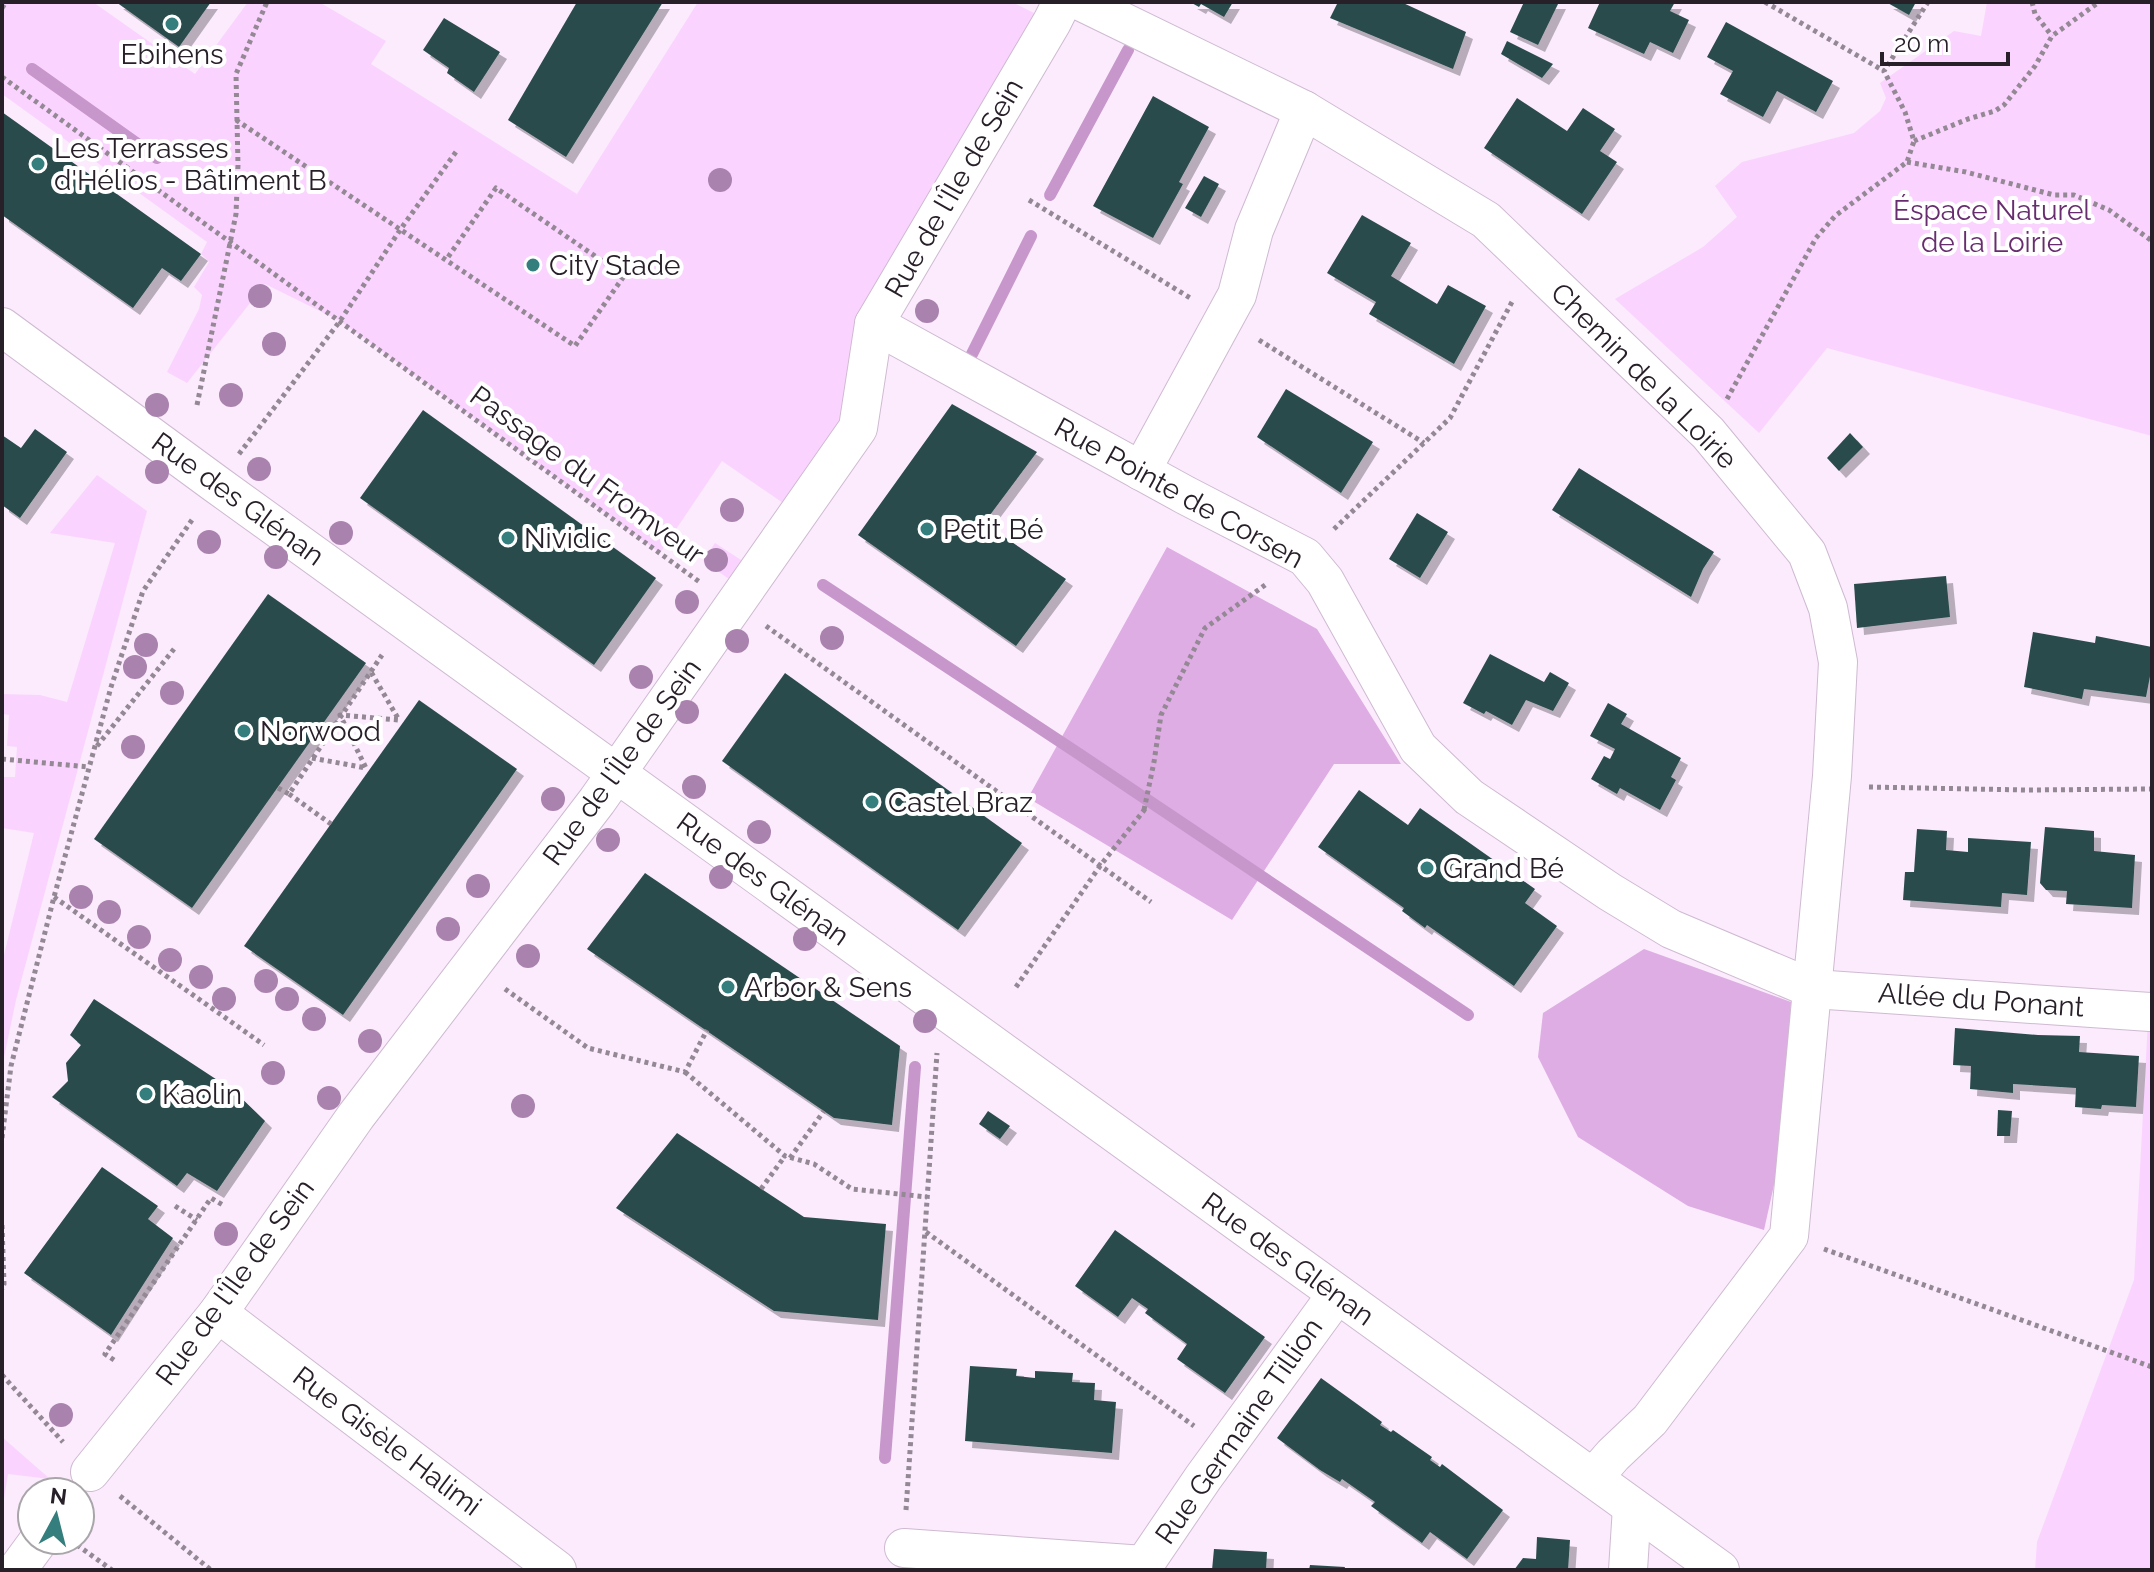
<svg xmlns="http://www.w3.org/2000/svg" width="2154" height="1572" font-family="Raleway,sans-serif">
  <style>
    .green { fill: #fad4ff }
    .forest { fill: #deade4 }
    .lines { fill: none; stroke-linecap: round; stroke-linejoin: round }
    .stream { stroke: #c797cc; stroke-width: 12 }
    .building { fill: #2c4c4c; filter: url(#shadow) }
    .street-casing { stroke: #cfbad1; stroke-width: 40 }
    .path { stroke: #948895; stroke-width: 5; stroke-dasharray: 4 4; stroke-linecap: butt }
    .street { stroke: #fff; stroke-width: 38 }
    .tree { fill: #aa82ae }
    .poi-dot { fill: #357e7e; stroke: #fff; stroke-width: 3 }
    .labels { text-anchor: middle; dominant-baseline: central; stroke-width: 8; stroke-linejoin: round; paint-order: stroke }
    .poi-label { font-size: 28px; fill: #282029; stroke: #fff; text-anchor: start }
    .street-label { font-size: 28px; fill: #282029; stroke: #fff }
    .park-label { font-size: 28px; fill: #672d6e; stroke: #fff }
  </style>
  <defs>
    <filter id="shadow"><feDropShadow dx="7" dy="7" stdDeviation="0" flood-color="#0004"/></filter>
  </defs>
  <rect width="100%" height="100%" fill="#fbebfd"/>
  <g class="green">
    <polygon points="2,2 93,2 195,74 248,2 319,2 386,41 371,64 577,194 698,2 1012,2 1052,22 874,324 858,428 799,514 722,461 660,553 340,321 265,284 187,383 167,372 199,309 202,295 194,287 209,262 201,254 207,242 2,94"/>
    <polygon points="1987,2 2152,2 2152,436 1827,348 1759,433 1615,299 1703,247 1737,217 1715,186 1742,162 1854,133 1880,111 1886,98 1880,83 1954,31 1981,36"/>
    <polygon points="97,475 147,511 16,1000 2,1067 2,963 34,833 2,828 4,777 15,777 17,747 7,746 9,715 2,714 2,694 40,695 67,702 115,543 50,533"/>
    <polygon points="715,543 758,571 745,590 703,561"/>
    <polygon points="2152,946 2152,1570 2035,1570 2037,1542 2134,1280"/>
    <polygon points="2,1437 50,1479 8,1474 2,1511"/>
  </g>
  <g class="forest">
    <polygon points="1167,547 1317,629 1401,764 1334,764 1232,920 1028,798"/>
    <polygon points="1644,949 1791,1002 1782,1149 1764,1230 1688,1206 1578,1137 1538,1057 1543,1013"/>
  </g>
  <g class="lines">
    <g class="stream">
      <polyline points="32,69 157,158"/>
      <polyline points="1050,195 1128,50"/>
      <polyline points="970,358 1031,236"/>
      <polyline points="823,585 1079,754 1468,1015"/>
      <polyline points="885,1458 915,1067"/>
    </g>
  </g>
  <g class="building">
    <polygon points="116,2 211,2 179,47"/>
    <polygon points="577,2 663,2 566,157 508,120"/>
    <polygon points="1190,2 1233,2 1224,17 1201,4 1199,7"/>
    <polygon points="1338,2 1401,2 1466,32 1453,69 1330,18"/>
    <polygon points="1524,2 1559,2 1538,45 1510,32"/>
    <polygon points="1600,2 1675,2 1670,11 1689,20 1673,53 1650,42 1644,54 1588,28"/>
    <polygon points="1886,2 1916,2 1909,15"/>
    <polygon points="444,18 500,52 474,92 447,73 449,68 423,50"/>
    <polygon points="1726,22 1833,81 1816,112 1777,91 1763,117 1720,94 1733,71 1707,57"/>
    <polygon points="1507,41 1553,64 1542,78 1501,54"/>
    <polygon points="1153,96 1209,127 1179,182 1183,184 1153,238 1093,206"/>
    <polygon points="1517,98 1567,131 1583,108 1615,129 1600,151 1617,162 1582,214 1484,148"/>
    <polygon points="2,112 201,254 181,281 162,268 133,308 2,215"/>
    <polygon points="1204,176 1219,184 1201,217 1185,208"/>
    <polygon points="1362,215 1411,243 1391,276 1437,304 1448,285 1486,306 1454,364 1369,314 1376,302 1327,273"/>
    <polygon points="1286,389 1373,442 1341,493 1257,437"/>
    <polygon points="952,404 1037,452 984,523 1066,579 1016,646 858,535"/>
    <polygon points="423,410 656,578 594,665 360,498"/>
    <polygon points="35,429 67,452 20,518 2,505 2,435 21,448"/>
    <polygon points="1850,433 1863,447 1839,471 1827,458"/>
    <polygon points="1579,468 1714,552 1703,569 1691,597 1552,510"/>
    <polygon points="1417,513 1448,532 1420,578 1389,559"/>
    <polygon points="1946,576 1950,617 1857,628 1854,584"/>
    <polygon points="268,594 366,663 192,908 94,839"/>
    <polygon points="2033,632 2095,643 2096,636 2152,647 2152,666 2146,697 2084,689 2082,699 2024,687"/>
    <polygon points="1490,654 1544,682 1550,672 1569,683 1553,711 1526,700 1512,725 1486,711 1484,714 1463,703"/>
    <polygon points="785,673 1022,843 958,930 722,761"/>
    <polygon points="419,700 517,769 343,1015 244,946"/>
    <polygon points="1608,703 1627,714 1621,724 1681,758 1671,777 1676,780 1660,810 1620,788 1617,794 1591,779 1604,756 1610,759 1615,749 1590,736"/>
    <polygon points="1359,790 1408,825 1420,808 1535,889 1525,903 1557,926 1514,986 1427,925 1425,928 1402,911 1404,908 1318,847"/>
    <polygon points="2045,827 2094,831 2094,851 2135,855 2132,908 2066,904 2067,891 2046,890 2040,883"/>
    <polygon points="1917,829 1947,831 1946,850 1968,852 1968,838 2031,842 2027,895 2002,893 2001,907 1903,900 1905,872 1914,872"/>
    <polygon points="645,873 900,1046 892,1125 834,1118 587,949"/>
    <polygon points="94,999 234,1091 265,1121 217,1191 187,1173 177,1186 52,1097 68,1081 66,1063 81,1045 70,1035"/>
    <polygon points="1955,1028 2038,1035 2080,1036 2079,1052 2139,1056 2136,1107 2102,1105 2101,1109 2075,1107 2076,1088 2013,1084 2013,1093 1970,1089 1971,1066 1953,1065"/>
    <polygon points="1998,1110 2012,1111 2010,1136 1997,1136"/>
    <polygon points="988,1111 1010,1126 1000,1139 979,1124"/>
    <polygon points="677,1133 804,1217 886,1224 878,1320 774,1311 616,1208"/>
    <polygon points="102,1167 158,1206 148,1219 173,1238 111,1335 24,1273"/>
    <polygon points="1115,1230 1265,1337 1225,1393 1177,1359 1187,1344 1145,1313 1148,1309 1132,1298 1118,1317 1075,1286"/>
    <polygon points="970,1366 1017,1369 1016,1376 1035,1378 1035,1371 1073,1373 1072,1382 1095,1383 1094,1400 1116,1402 1112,1453 965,1441"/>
    <polygon points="1321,1378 1382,1422 1380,1425 1391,1432 1393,1430 1432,1457 1430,1460 1440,1467 1442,1464 1503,1510 1467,1559 1430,1532 1422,1543 1371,1506 1375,1502 1342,1479 1340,1482 1320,1470 1277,1438"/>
    <polygon points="1537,1537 1570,1540 1568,1570 1514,1570 1523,1558 1536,1559"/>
    <polygon points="1214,1549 1267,1552 1266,1570 1212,1570"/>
    <polygon points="1310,1565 1345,1567 1344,1570 1309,1570"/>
  </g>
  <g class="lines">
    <g class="street-casing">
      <g id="street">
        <polyline points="1082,2 1304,110 1486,220 1708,433 1807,553 1828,608 1838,662 1832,776 1789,1236 1650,1420 1613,1455 1593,1478"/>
        <polyline points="874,324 1185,495 1305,557 1325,581 1418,748 1469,797 1610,892 1671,929 1813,989 2150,1012"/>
        <polyline points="2,327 216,484 1720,1570"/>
        <polyline points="1141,471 1237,295 1254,230 1304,110"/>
        <polyline points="218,1313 557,1570"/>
        <polyline points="90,1472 218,1313 356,1116 597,801 858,428 874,324 1052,22 1062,2"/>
        <polyline points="904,1548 1144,1565"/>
        <polyline points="17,1570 39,1540"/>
        <polyline points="1144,1570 1144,1565 1203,1478 1337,1294"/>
        <polyline points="1628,1570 1632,1507"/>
      </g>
    </g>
    <g class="path">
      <polyline points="1765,2 1884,71"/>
      <polyline points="2032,2 2035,14 2052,36"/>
      <polyline points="2,8 6,2"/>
      <polyline points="2,77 701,583"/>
      <path d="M236 120C349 195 462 271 575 346L624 276 496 188 446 260"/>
      <polyline points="1914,141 1968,119 1995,111 2004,105 2035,66 2052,36 2099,2"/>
      <polyline points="1907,162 1966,172 2054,195 2074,195 2109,210 2152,241"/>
      <polyline points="1029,200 1192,299"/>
      <polyline points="1259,340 1424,443"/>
      <polyline points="1727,399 1816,238 1835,216 1907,162 1914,141 1905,112 1884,71 1928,2"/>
      <polyline points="197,405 236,214 238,165 236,74 267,2"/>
      <polyline points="239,454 340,321 400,230 458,149"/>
      <polyline points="1334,529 1450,418 1513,300"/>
      <polyline points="766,626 1151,902"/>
      <polyline points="97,746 174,649"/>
      <polyline points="312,758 366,768 340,715 399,720 371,672"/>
      <polyline points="2,759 89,767"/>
      <polyline points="1869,787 2026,790 2152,789"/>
      <polyline points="278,788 289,794 382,655"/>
      <polyline points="289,794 331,824"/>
      <polyline points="1144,810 1154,762 1161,715 1205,628 1268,583"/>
      <polyline points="54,897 264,1045"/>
      <polyline points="1016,987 1100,866 1145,809"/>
      <polyline points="505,989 588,1048 685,1072 707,1030"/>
      <polyline points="685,1072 785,1156 814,1164 852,1189 927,1197"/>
      <polyline points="2,1138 11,1066 54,897 111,687 143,591 194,517"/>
      <polyline points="790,1158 824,1111"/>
      <polyline points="761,1189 785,1156"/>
      <polyline points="175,1206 197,1220"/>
      <polyline points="2,1225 4,1284 2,1289"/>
      <polyline points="926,1232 1194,1426"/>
      <polyline points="1824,1249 2152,1367"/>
      <polyline points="114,1360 105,1354 211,1198 223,1205"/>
      <polyline points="2,1375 63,1442"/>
      <polyline points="120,1496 211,1570"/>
      <polyline points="906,1510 937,1053"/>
      <polyline points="77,1545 112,1570"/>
    </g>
    <use href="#street" class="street"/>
  </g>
  <g class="tree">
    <circle cx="720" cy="180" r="12"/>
    <circle cx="260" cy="296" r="12"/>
    <circle cx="927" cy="311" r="12"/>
    <circle cx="274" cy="344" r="12"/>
    <circle cx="231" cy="395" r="12"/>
    <circle cx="157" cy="405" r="12"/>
    <circle cx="259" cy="469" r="12"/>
    <circle cx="157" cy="472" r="12"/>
    <circle cx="732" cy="510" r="12"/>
    <circle cx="341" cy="533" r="12"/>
    <circle cx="209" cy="542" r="12"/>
    <circle cx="276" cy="557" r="12"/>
    <circle cx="716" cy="560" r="12"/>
    <circle cx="687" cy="602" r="12"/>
    <circle cx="832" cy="638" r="12"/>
    <circle cx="737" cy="641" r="12"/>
    <circle cx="146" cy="645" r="12"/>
    <circle cx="135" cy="667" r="12"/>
    <circle cx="641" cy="677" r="12"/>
    <circle cx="172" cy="693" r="12"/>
    <circle cx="687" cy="712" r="12"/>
    <circle cx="133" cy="747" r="12"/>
    <circle cx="694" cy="787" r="12"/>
    <circle cx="553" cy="799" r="12"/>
    <circle cx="759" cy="832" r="12"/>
    <circle cx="608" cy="840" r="12"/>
    <circle cx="721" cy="877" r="12"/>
    <circle cx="478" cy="886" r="12"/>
    <circle cx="81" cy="897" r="12"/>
    <circle cx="109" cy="912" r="12"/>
    <circle cx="448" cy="929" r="12"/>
    <circle cx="139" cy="937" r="12"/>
    <circle cx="805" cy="939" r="12"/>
    <circle cx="528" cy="956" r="12"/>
    <circle cx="170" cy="960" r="12"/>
    <circle cx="201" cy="977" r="12"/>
    <circle cx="266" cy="981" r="12"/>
    <circle cx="224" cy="999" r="12"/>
    <circle cx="287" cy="999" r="12"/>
    <circle cx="314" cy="1019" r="12"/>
    <circle cx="925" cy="1021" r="12"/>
    <circle cx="370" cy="1041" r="12"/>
    <circle cx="273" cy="1073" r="12"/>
    <circle cx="329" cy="1098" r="12"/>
    <circle cx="523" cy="1106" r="12"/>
    <circle cx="226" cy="1234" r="12"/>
    <circle cx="61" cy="1415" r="12"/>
  </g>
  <g class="poi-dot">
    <circle cx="172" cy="24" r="8"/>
    <circle cx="38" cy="164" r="8"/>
    <circle cx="533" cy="265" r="8"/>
    <circle cx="927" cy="529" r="8"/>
    <circle cx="508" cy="538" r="8"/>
    <circle cx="244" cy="731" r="8"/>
    <circle cx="872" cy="802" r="8"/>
    <circle cx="1427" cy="868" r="8"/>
    <circle cx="728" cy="987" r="8"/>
    <circle cx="146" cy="1094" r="8"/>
  </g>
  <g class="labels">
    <g class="poi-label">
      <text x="172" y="54" text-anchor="middle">Ebihens</text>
      <text x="54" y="148">Les Terrasses<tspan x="54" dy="32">d'Hélios - Bâtiment B</tspan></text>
      <text x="549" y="265">City Stade</text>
      <text x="943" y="529">Petit Bé</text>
      <text x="524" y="538">Nividic</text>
      <text x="260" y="731">Norwood</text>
      <text x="888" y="802">Castel Braz</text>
      <text x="1443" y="868">Grand Bé</text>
      <text x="744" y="987">Arbor &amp; Sens</text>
      <text x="162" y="1094">Kaolin</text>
    </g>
    <g class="street-label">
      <text transform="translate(954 188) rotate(-60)">Rue de l'Île de Sein</text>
      <text transform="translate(1644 376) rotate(45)">Chemin de la Loirie</text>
      <text transform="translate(587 475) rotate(36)">Passage du Fromveur</text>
      <text transform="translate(1179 493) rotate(29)">Rue Pointe de Corsen</text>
      <text transform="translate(238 499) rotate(36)">Rue des Glénan</text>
      <text transform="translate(622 762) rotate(-54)">Rue de l'Île de Sein</text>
      <text transform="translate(763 879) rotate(36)">Rue des Glénan</text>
      <text transform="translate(1981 1000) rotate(4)">Allée du Ponant</text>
      <text transform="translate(1288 1259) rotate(36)">Rue des Glénan</text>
      <text transform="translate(235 1282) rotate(-54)">Rue de l'Île de Sein</text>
      <text transform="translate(1239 1431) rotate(-55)">Rue Germaine Tillion</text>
      <text transform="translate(387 1441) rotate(37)">Rue Gisèle Halimi</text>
    </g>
    <g class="park-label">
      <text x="1992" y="210">Éspace Naturel<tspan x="1992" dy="32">de la Loirie</tspan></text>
    </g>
  </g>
  <rect width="2154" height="1572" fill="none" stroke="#282029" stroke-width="8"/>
  <g transform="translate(56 1516) rotate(7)"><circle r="38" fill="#ffffff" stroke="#a9a6a9" stroke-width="2"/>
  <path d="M0-6L14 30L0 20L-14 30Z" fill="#357e7e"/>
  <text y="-12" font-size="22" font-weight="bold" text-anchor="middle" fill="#282029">N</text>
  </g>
  <path d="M1882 52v12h126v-12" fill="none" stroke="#282029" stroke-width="4"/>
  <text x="1894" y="52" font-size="24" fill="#282029" stroke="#ffffff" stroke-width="6" paint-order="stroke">20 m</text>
</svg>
